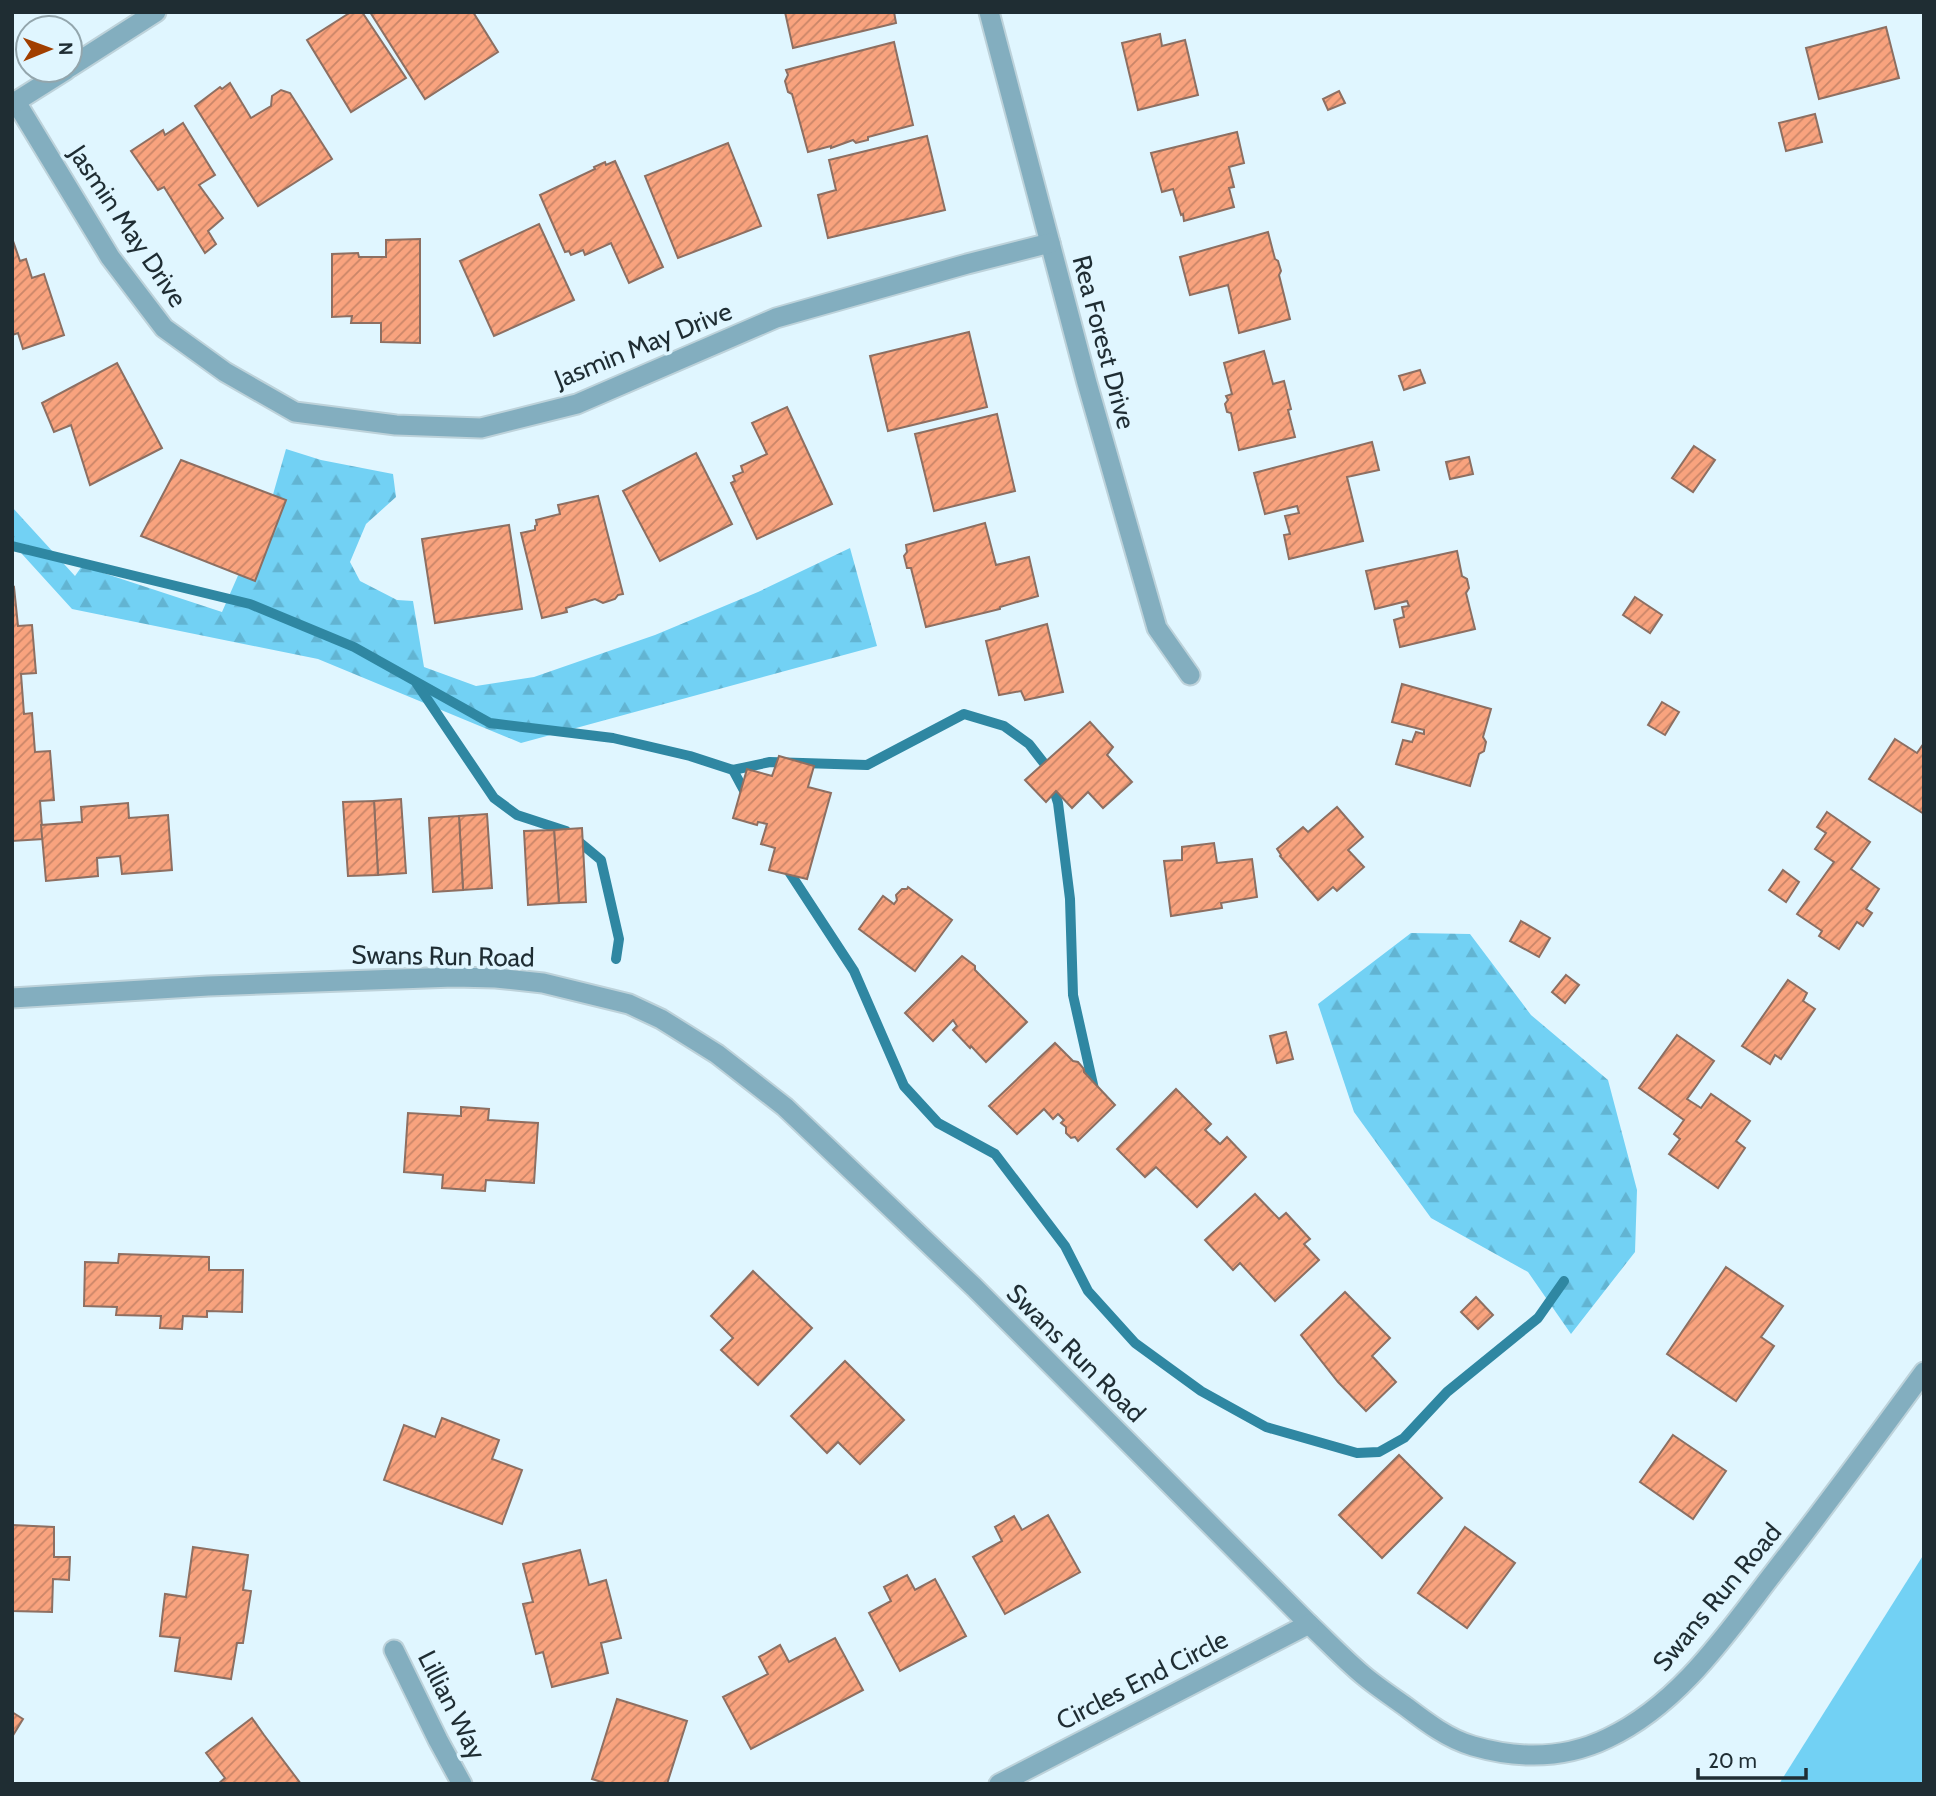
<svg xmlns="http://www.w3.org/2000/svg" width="1936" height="1796" font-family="Cabin,sans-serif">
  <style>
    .forest { fill: url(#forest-firs) }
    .pitch { fill: #72d1f4 }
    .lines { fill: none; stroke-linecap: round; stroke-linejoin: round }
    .stream { stroke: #2f87a2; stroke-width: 10 }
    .building { fill: url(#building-hatch); stroke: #8d6f62; stroke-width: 2 }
    .minor-casing { stroke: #bdd2da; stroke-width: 23 }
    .minor { stroke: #83aebf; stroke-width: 19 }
    .labels { text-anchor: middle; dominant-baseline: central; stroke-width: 7; stroke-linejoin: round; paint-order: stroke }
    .street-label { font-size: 26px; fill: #1f2d33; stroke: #e0f6ff }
  </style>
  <defs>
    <pattern id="forest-firs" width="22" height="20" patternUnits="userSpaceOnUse" patternTransform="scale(1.75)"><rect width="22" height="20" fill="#72d1f4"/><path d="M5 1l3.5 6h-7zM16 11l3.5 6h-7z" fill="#62b4d2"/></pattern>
    <pattern id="building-hatch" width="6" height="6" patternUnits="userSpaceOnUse" patternTransform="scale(1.75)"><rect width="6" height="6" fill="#f9a37e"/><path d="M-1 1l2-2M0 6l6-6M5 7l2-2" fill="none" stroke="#c98568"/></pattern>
  </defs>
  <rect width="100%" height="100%" fill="#e0f6ff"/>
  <g class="forest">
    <polygon points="286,449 321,460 393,474 396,497 366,524 350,562 360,581 397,600 413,601 424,667 476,686 534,677 655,635 758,592 850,548 877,646 521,743 318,659 72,609 12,543 12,507 75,576 82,566 222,612 272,498"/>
    <polygon points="1411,933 1470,934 1531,1015 1608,1080 1637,1190 1635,1252 1571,1334 1528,1272 1431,1218 1354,1112 1318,1004"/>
  </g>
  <polygon class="pitch" points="1924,1554 1924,1784 1779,1784"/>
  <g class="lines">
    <g class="stream">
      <polyline points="12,546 250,604 354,647 490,723 613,738 690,756 733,770 770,762 867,765 964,714 1004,726 1029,744 1047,767 1058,803 1070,899 1073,995 1094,1089"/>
      <polyline points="417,684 494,798 517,815 566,831 601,860 619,939 616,959"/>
      <polyline points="733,770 748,798"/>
      <polyline points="784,864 854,971 904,1086 938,1123 995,1154 1065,1246 1088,1291 1135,1343 1201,1391 1266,1427 1357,1453 1379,1452 1404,1438 1447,1392 1538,1318 1564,1281"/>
    </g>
  </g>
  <g class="building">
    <polygon points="351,12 362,12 406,78 351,112 307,40"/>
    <polygon points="370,12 473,12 498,52 425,99"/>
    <polygon points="785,12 894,12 896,23 793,48"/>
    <polygon points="1886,27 1899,78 1819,99 1806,48"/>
    <polygon points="1160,34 1162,46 1185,40 1198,95 1138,110 1122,43"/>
    <polygon points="894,42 913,125 868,137 868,140 856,143 853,140 831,148 831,146 808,152 792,94 788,92 785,81 788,75 786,70"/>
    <polygon points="230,83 251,118 271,106 272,96 281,90 290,93 332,159 258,206 195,106 220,87 222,89"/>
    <polygon points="1339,91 1345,103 1328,110 1323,99"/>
    <polygon points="1815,114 1822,142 1786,151 1779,123"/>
    <polygon points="183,123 215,175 199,185 223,218 208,231 216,244 205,253 164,187 158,190 131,151 163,130 165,135"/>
    <polygon points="1237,132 1244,163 1229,167 1234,187 1229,188 1234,207 1184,221 1183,214 1181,215 1173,189 1162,192 1151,153"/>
    <polygon points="927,136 945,210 828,238 818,195 836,190 829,160"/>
    <polygon points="728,143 761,226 678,258 645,176"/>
    <polygon points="615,161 663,267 629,283 611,243 585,255 583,250 571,255 569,251 565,252 540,195 595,169 594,167 605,162 606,165"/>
    <polygon points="539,224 574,300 494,336 460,261"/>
    <polygon points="1268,232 1275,259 1278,261 1281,271 1279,275 1290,319 1239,333 1228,285 1190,295 1180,257"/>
    <polygon points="12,238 20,261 26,259 32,278 44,274 64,335 23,349 18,333 12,335"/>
    <polygon points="420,239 420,343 381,342 381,323 351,323 352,316 332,317 332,254 358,253 359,257 386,257 386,240"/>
    <polygon points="969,332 987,407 888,431 870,356"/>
    <polygon points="1264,351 1273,384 1284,381 1291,409 1288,410 1295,437 1239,450 1231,413 1227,412 1225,404 1228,400 1226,396 1232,394 1224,363"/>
    <polygon points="117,363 162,448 90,485 71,425 54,432 42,403"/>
    <polygon points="1420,370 1425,383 1404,390 1399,376"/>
    <polygon points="787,407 832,504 757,539 731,483 735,481 733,476 743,472 741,466 767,454 752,423"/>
    <polygon points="997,414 1015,491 934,511 915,434"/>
    <polygon points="1372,442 1379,470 1347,477 1363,541 1289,559 1284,535 1290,534 1285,516 1299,513 1297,506 1265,514 1254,473"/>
    <polygon points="1694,446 1715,460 1693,492 1672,478"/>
    <polygon points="696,453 732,524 660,561 623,491"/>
    <polygon points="1469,457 1473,474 1450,479 1446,462"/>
    <polygon points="181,460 286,500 255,581 141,536"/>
    <polygon points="598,496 623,594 618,595 615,599 603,603 595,599 566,608 567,612 542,618 521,533 535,530 535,526 537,525 536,520 560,514 558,505"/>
    <polygon points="985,523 996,565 1029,557 1038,596 1000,607 1000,609 926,627 911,568 907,568 904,556 907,552 906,545"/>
    <polygon points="509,525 522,609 435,623 422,539"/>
    <polygon points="1457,551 1462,576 1467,579 1469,588 1466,593 1475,629 1400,647 1394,620 1404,617 1402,607 1409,606 1407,601 1375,609 1366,571"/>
    <polygon points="14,587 18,626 32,625 36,673 21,674 24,714 32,713 35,752 50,751 54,800 40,801 43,839 12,841 12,588"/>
    <polygon points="1635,597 1662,615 1650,633 1623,615"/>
    <polygon points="1047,624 1063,692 1025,700 1021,691 999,695 986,641"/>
    <polygon points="1402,684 1491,709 1483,737 1486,742 1484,751 1479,754 1470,786 1396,764 1403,740 1412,742 1416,732 1424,734 1424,730 1392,722"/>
    <polygon points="1662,702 1679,712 1665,735 1648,725"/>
    <polygon points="1090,722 1113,747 1107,755 1132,782 1103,808 1088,792 1072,808 1056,791 1046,802 1025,780"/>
    <polygon points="1895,739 1917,753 1924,743 1924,814 1869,779"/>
    <polygon points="779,756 814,766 808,787 831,793 807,879 769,870 775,848 761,844 767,824 758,822 757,825 733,818 747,769 772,776"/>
    <polygon points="401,799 406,873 378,875 374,801"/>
    <polygon points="374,801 378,875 348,876 343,802"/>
    <polygon points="128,803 129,818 168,815 172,870 122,874 120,856 97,858 98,876 46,881 41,825 82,822 81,807"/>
    <polygon points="1337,807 1363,837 1348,850 1364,867 1337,891 1333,887 1318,900 1280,856 1281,855 1277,849 1303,827 1308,832"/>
    <polygon points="1827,812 1870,842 1851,869 1879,889 1866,909 1872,913 1863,926 1857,922 1839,949 1819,936 1822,931 1797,914 1834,862 1815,849 1826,833 1817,827"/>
    <polygon points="487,814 492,888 463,890 459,816"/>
    <polygon points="459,816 463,890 433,892 429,818"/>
    <polygon points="582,828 586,902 559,903 554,830"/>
    <polygon points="554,830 559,903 528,905 524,831"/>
    <polygon points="1214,843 1217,863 1252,859 1257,897 1221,903 1222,908 1171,916 1164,861 1182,860 1182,847"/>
    <polygon points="1783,870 1799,882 1786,902 1769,890"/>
    <polygon points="908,887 952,920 915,971 859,929 883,896 894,904 897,900 896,895 902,889 907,889"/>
    <polygon points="1521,921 1550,938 1539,957 1510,941"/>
    <polygon points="962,956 975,966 975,970 1027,1022 986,1062 971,1046 970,1048 953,1030 957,1026 953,1020 933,1041 905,1013"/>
    <polygon points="1566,975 1579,985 1565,1003 1552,992"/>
    <polygon points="1788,980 1807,993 1803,1001 1815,1009 1781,1059 1775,1055 1770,1064 1742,1046"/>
    <polygon points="1286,1032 1293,1059 1277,1063 1270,1036"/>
    <polygon points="1677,1035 1714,1061 1687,1099 1701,1108 1711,1094 1750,1121 1736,1141 1745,1148 1718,1188 1669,1154 1680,1139 1674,1134 1684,1120 1639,1088"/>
    <polygon points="1055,1043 1073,1061 1078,1062 1084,1069 1084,1072 1115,1105 1078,1141 1075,1137 1071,1138 1066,1133 1066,1127 1061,1123 1064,1120 1058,1114 1053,1119 1044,1109 1017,1134 989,1106"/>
    <polygon points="1176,1089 1211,1124 1205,1130 1220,1144 1227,1137 1246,1157 1197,1207 1156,1167 1145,1177 1117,1149"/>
    <polygon points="461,1107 489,1109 488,1120 538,1123 534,1183 486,1180 485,1191 442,1188 443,1175 404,1172 408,1113 461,1116"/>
    <polygon points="1255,1194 1279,1219 1286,1213 1310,1239 1304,1244 1319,1260 1275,1301 1240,1263 1233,1270 1205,1240"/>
    <polygon points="119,1254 209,1257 209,1270 243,1270 242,1312 207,1311 207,1317 183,1316 182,1329 160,1328 161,1316 116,1315 117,1307 84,1306 85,1262 118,1263"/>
    <polygon points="1726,1267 1783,1306 1761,1337 1774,1346 1736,1401 1667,1354"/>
    <polygon points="753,1271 812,1328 758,1385 721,1350 733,1338 711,1316"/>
    <polygon points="1345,1292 1390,1338 1372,1356 1396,1382 1366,1411 1338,1382 1301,1335"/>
    <polygon points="1476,1297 1493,1315 1478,1329 1461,1312"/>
    <polygon points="845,1361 904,1420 860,1464 838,1442 827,1453 791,1416"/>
    <polygon points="442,1418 499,1440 492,1459 522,1470 502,1524 384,1480 404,1425 435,1437"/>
    <polygon points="1673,1435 1726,1471 1693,1519 1640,1482"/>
    <polygon points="1399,1455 1442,1498 1382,1558 1339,1515"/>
    <polygon points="1048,1515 1080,1572 1005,1614 973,1557 1002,1541 995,1527 1014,1516 1022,1530"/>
    <polygon points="12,1525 54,1527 54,1557 70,1557 69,1580 53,1579 52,1612 12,1611"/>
    <polygon points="1465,1527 1515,1563 1467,1628 1418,1593"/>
    <polygon points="193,1547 248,1555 243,1590 251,1591 243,1643 237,1643 231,1679 175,1671 180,1638 160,1636 165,1594 186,1597"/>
    <polygon points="580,1550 589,1585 606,1580 621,1638 601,1643 608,1673 552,1687 543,1652 536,1654 523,1604 533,1602 523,1564"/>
    <polygon points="907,1575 915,1590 935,1579 966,1636 900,1671 869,1613 891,1601 884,1587"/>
    <polygon points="835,1638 863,1690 751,1749 723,1697 768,1674 759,1657 780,1645 789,1662"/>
    <polygon points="617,1699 687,1721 667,1784 608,1784 592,1779"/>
    <polygon points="12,1712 23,1719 12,1737"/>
    <polygon points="252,1718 264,1735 301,1784 218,1784 225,1778 206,1753"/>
  </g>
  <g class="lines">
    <g class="minor-casing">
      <g id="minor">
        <polyline points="989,12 1087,383 1157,628 1190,675"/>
        <polyline points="70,67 156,12"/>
        <polyline points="16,102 110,257 164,328 225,372 295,412 396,425 481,428 577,404 776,318 967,264 1050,243"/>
        <polyline points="12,104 66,70"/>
        <path d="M12 998 208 986 454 977 496 978 543 983 629 1004 661 1019 717 1054 785 1107 974 1287 1309 1624C1327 1641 1344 1659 1363 1675 1376 1686 1391 1696 1405 1706 1426 1722 1448 1739 1473 1746 1518 1759 1565 1759 1608 1738 1680 1704 1727 1633 1775 1571 1826 1506 1875 1439 1924 1372"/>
        <polyline points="394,1650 438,1740 462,1784"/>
        <polyline points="999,1784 1309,1624"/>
      </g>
    </g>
    <use href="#minor" class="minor"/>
  </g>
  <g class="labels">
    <g class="street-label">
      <text transform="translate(128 226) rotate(56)">Jasmin May Drive</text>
      <text transform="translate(1104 342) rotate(75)">Rea Forest Drive</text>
      <text transform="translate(643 345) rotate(-22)">Jasmin May Drive</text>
      <text transform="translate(443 956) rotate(1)">Swans Run Road</text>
      <text transform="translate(1076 1353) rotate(45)">Swans Run Road</text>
      <text transform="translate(1717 1597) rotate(-50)">Swans Run Road</text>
      <text transform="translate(1142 1680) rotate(-27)">Circles End Circle</text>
      <text transform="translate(452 1705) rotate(63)">Lillian Way</text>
    </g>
  </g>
  <rect width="1936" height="1796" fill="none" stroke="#1f2d33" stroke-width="28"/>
  <g transform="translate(49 49) rotate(89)"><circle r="33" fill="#e0f6ff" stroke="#93a6ad" stroke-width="2"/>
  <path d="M0-5L12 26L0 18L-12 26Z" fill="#a13f00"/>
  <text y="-10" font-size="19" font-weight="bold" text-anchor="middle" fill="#1f2d33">N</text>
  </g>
  <path d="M1698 1768v10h108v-10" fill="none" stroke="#1f2d33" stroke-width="3.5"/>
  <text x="1708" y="1768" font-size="21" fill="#1f2d33" stroke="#e0f6ff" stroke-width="5" paint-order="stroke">20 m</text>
</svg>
